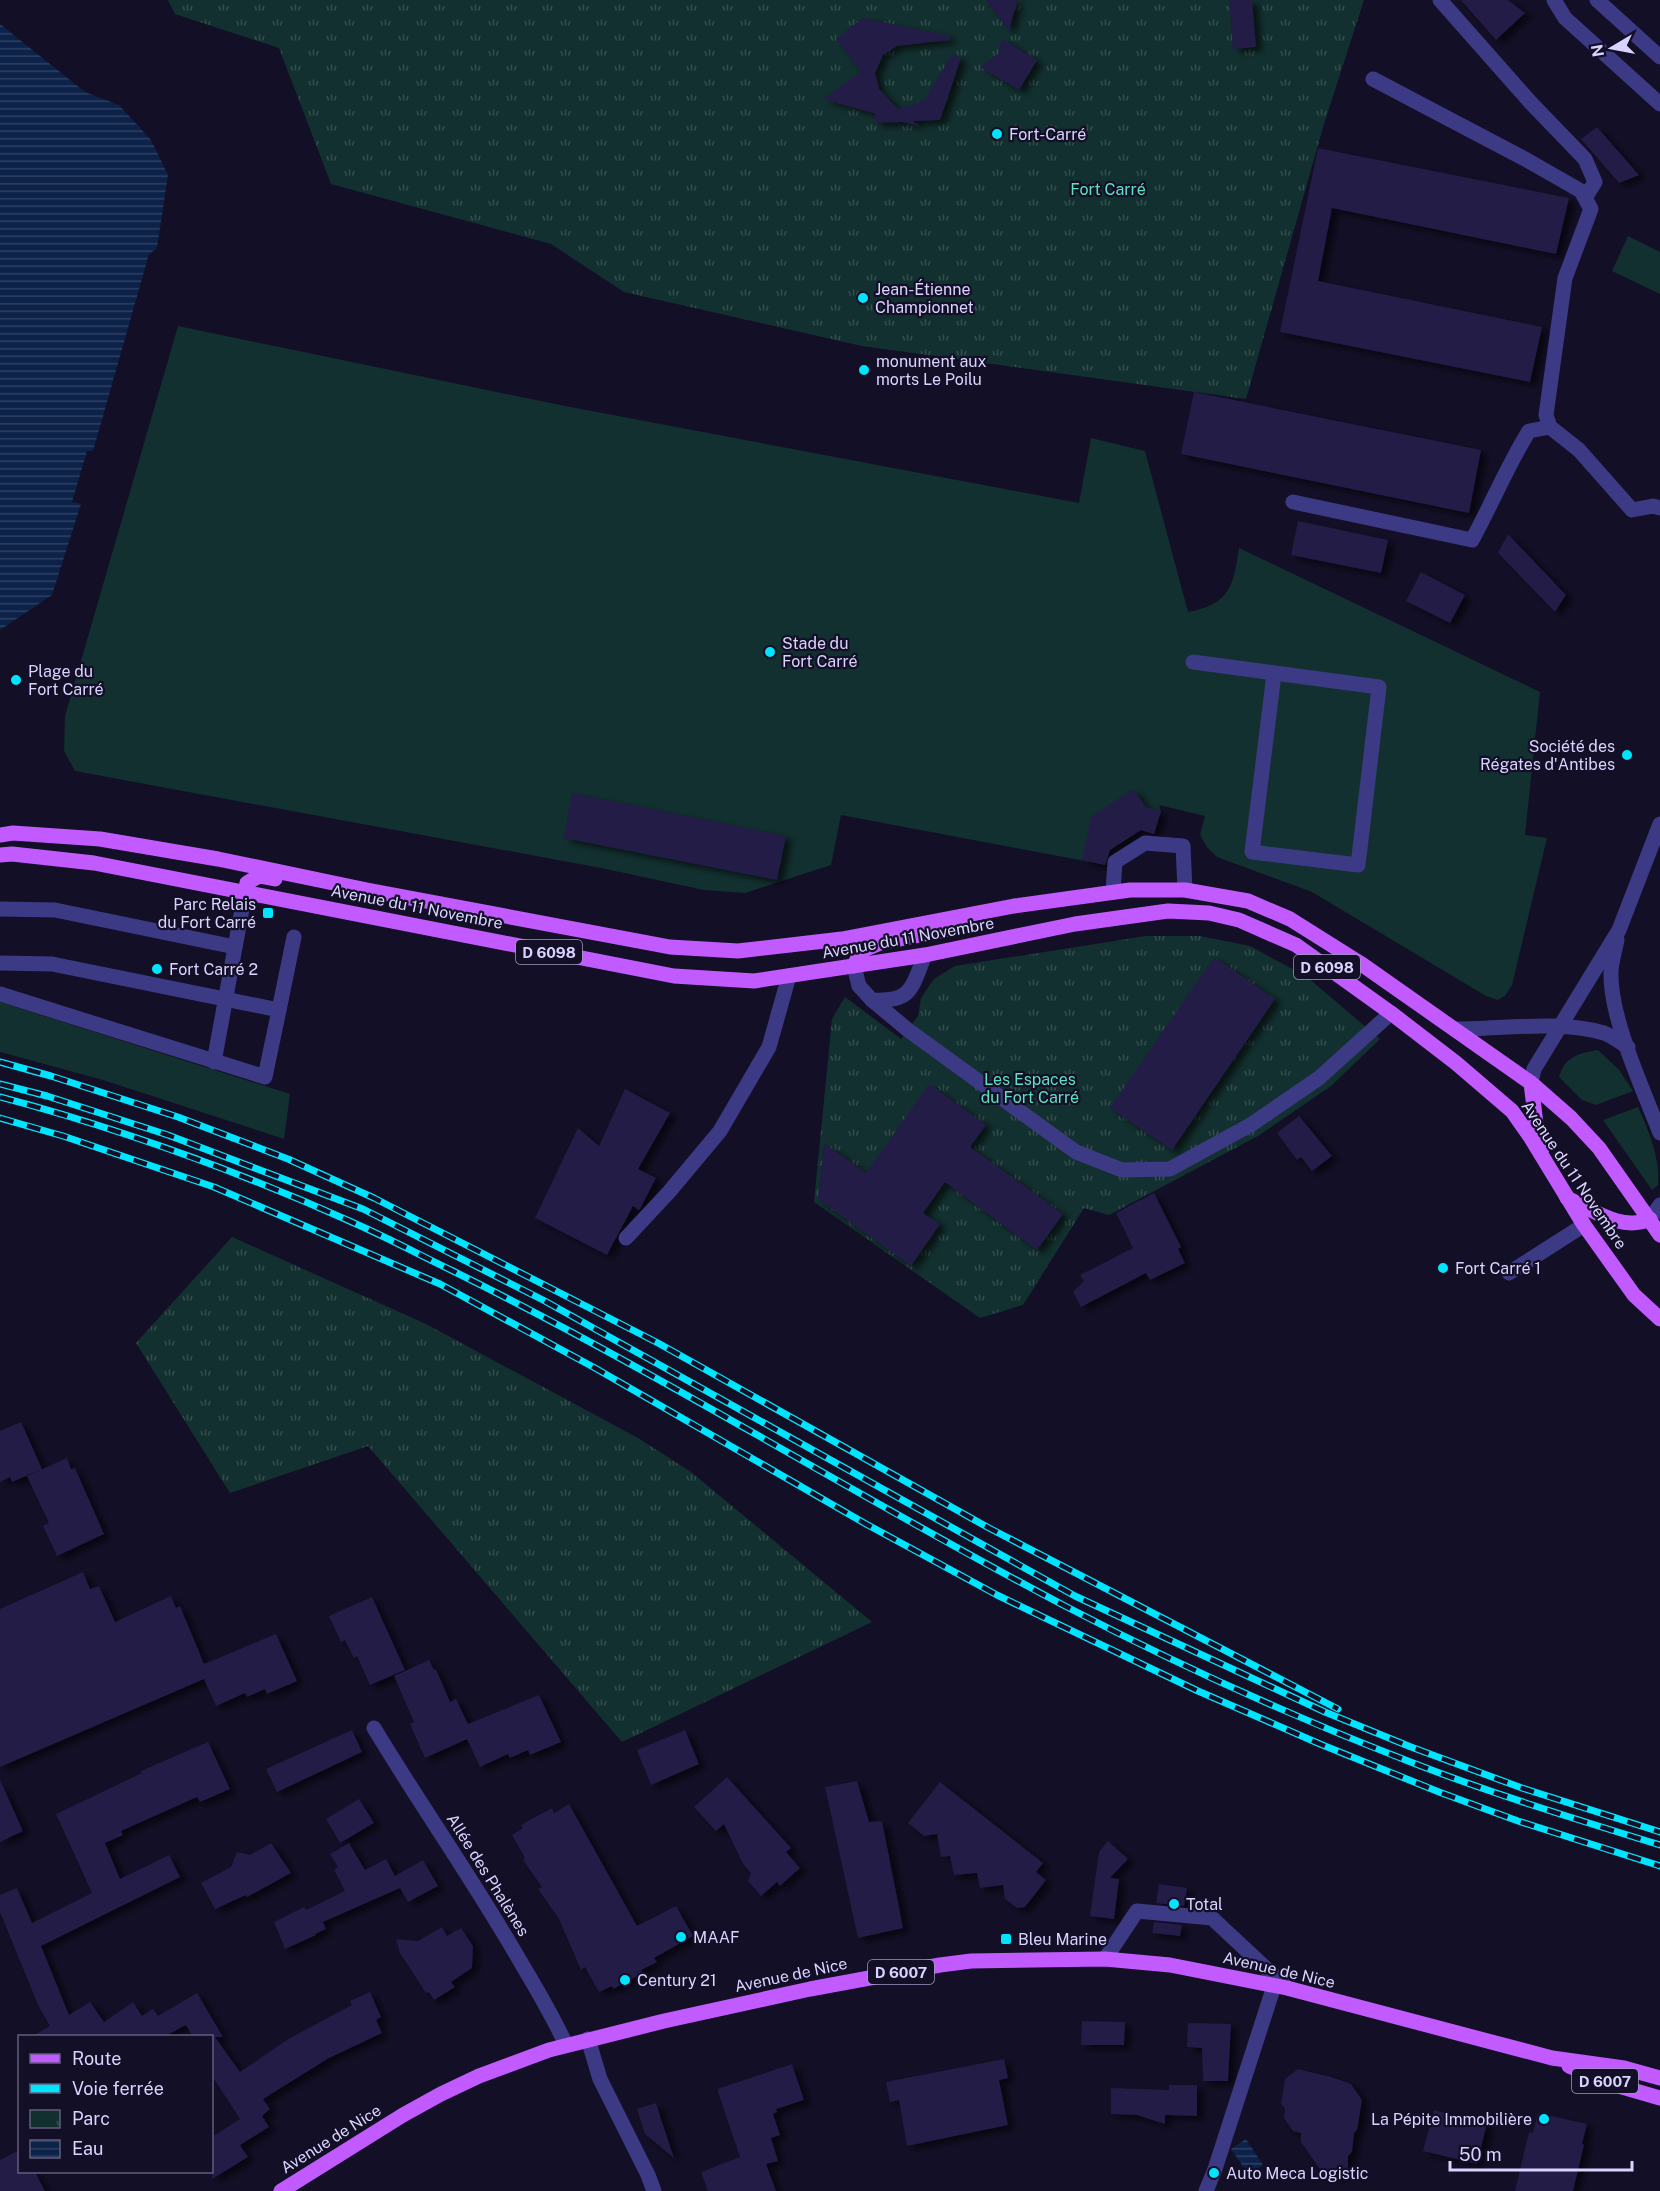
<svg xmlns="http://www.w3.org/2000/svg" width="1660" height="2191" font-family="'Public Sans',sans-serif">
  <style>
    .grass { fill: #12302f }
    .park { fill: url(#park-tufts) }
    .water { fill: url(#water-rules) }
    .building { fill: #241b47; filter: url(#shadow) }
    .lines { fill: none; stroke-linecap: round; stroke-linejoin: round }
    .minor { stroke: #3d3a85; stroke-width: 15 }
    .major { stroke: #c25bff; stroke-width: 15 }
    .rail-casing { stroke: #00e5ff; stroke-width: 7 }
    .rail { stroke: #130f26; stroke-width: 4.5; stroke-dasharray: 14; stroke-linecap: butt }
    .poi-dot { fill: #00e5ff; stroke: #130f26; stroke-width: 2 }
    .labels { text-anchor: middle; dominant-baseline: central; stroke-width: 4.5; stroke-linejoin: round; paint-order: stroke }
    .shield { fill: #130f26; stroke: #9e99be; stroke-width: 1.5 }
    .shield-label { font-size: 15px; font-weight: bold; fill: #d9d4ff }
    .poi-label { font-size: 16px; fill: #d9d4ff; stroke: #130f26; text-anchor: start }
    .park-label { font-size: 16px; fill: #5fe0c0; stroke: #130f26 }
    .street-label { font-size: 16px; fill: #d9d4ff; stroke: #130f26 }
  </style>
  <defs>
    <pattern id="park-tufts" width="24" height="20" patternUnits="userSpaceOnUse" patternTransform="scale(1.5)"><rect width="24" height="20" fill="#12302f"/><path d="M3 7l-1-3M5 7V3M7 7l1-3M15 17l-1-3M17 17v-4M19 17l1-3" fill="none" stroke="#344d4e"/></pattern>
    <pattern id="water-rules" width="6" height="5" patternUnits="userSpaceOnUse" patternTransform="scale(1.5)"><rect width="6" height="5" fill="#0c2248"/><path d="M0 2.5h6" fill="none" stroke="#2f4163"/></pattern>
    <filter id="shadow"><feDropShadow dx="6" dy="4" stdDeviation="3" flood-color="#0009"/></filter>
  </defs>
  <rect width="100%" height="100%" fill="#130f26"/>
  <g class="grass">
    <polygon points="1628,236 1660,252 1660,294 1612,271"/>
    <path d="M178 326 560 405 1079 503 1091 438 1145 451 1188 612C1230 604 1233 587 1239 548L1540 692 1525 835 1547 838 1512 985 1505 996 1498 1000 1486 996 1312 892 1217 857 1207 847 1200 835 1205 816 1159 805 1161 811 1154 834 1141 830 1110 850 1106 865 841 815 831 865 745 893 704 890 601 868 75 771 64 751 65 716Z"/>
    <polygon points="0,1002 290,1094 284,1139 103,1080 0,1052"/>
    <path d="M1598 1050 1619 1070 1633 1091 1596 1105 1582 1100 1559 1077C1564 1057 1579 1053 1598 1050Z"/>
    <path d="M1638 1107C1649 1132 1660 1157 1658 1185L1652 1190 1603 1120Z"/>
  </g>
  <g class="park">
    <polygon points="168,0 1364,0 1324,124 1246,399 862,346 624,292 551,244 331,184 279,48 175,14"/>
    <polygon points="1146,936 1200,936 1250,946 1307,977 1380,1039 1331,1086 1258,1136 1109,1215 1084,1208 1023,1305 980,1318 814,1202 832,1019 845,997 901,1039 918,1016 921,998 934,979 955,966"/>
    <polygon points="232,1237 426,1324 638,1438 691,1472 872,1622 622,1742 368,1446 230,1493 136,1343"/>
  </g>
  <g class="water">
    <polygon points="0,24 85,92 119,105 151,140 168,175 157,248 149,254 93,451 87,451 72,502 81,504 52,595 0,630"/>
    <polygon points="1246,2139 1263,2165 1249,2175 1231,2149"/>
  </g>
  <g class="building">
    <polygon points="986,0 1017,0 1009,31"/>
    <polygon points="1229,0 1252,0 1256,47 1233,49"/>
    <polygon points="1461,0 1508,0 1525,13 1496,40"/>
    <polygon points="863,18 950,36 950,40 897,46 883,55 875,73 879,89 898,109 919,103 926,98 952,54 961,58 940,120 913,121 919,126 903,122 876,123 874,115 877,114 823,99 861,72 836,39"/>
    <polygon points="1002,39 1037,60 1019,90 980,67 998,54"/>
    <polygon points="1597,127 1639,175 1619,183 1581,139"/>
    <polygon points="1318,148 1569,198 1556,254 1332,208 1318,281 1542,327 1530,382 1280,332"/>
    <polygon points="1194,392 1481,450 1469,513 1181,454"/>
    <polygon points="1298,521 1388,540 1381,573 1291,555"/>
    <polygon points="1508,534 1566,595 1555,612 1498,553"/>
    <polygon points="1421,572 1465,595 1450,623 1406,601"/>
    <polygon points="1133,789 1146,807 1161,811 1154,834 1141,830 1110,850 1105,865 1082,860 1091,817"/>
    <polygon points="572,793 786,836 777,880 564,838"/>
    <polygon points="1214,957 1275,999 1172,1150 1110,1108"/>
    <polygon points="929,1084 986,1125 970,1147 1063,1214 1037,1250 945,1182 923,1213 940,1224 911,1266 818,1199 824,1143 866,1173"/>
    <polygon points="625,1089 670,1113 638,1169 656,1178 640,1209 638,1210 633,1206 607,1255 535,1218 578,1128 599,1146"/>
    <polygon points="1299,1116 1332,1156 1312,1171 1301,1157 1297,1160 1277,1133"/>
    <polygon points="1154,1193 1181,1247 1178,1249 1185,1263 1150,1280 1146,1273 1081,1307 1073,1292 1084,1281 1080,1275 1133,1248 1116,1213"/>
    <polygon points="21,1422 42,1469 12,1482 10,1477 0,1482 0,1431"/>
    <polygon points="67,1458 71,1469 75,1468 104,1534 57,1556 43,1526 49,1523 27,1476"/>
    <polygon points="83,1572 90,1589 99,1586 115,1622 171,1596 176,1608 180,1606 204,1664 276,1634 297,1681 267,1694 265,1689 247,1697 245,1693 216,1706 204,1679 0,1767 0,1609"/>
    <polygon points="372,1597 405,1670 370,1685 357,1656 354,1658 345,1640 341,1642 329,1616"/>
    <polygon points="429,1660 434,1670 436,1669 450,1702 456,1699 468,1724 539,1695 561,1742 530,1755 528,1750 510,1758 508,1754 480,1767 467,1739 425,1758 410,1724 414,1722 394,1676"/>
    <polygon points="352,1730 362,1752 277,1792 266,1769"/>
    <polygon points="685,1730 699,1764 651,1785 637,1750"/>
    <polygon points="208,1742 230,1789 200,1802 197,1797 179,1805 121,1831 123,1835 105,1843 120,1879 169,1855 180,1877 41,1946 69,2015 90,2002 104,2022 133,2002 142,2016 153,2009 158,2016 197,1993 223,2037 215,2037 240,2072 290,2038 352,2005 350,2001 370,1992 381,2017 376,2020 382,2033 329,2058 263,2099 270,2109 262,2116 269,2127 240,2145 248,2157 212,2179 212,2137 240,2119 212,2076 212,2037 193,2037 186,2025 169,2034 171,2037 31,2037 50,2026 38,2005 0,1912 0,1895 17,1888 32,1923 92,1893 56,1814 142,1773 141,1771"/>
    <polygon points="727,1777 791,1848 786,1852 800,1868 780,1886 777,1882 761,1896 748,1881 751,1873 743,1864 724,1824 716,1831 694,1807"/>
    <polygon points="0,1780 23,1831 0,1842"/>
    <polygon points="857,1781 869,1822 882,1821 903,1928 858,1938 825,1787"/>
    <polygon points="940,1782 1043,1863 1036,1872 1046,1880 1025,1907 1017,1908 1005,1899 1003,1885 980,1888 977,1873 954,1875 950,1856 941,1857 937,1834 924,1836 908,1823"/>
    <polygon points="359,1799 374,1823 340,1843 326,1819"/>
    <polygon points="569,1804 637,1926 676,1906 693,1936 654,1958 657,1962 641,1970 643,1973 613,1989 612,1986 599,1992 585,1967 581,1970 559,1919 538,1889 542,1887 523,1860 525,1858 512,1835 523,1828 521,1825 552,1808 554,1813"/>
    <polygon points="1108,1841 1128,1859 1110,1878 1119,1879 1114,1919 1090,1916 1099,1852"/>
    <polygon points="271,1843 291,1873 247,1897 246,1895 215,1909 201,1883 231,1867 237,1852 250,1855"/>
    <polygon points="349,1843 365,1870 386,1859 395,1876 423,1860 438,1886 408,1902 400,1888 323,1922 326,1929 315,1934 316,1935 285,1949 274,1922 304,1907 306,1910 345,1891 334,1870 338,1867 330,1854"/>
    <polygon points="1159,1884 1187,1888 1184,1906 1156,1903"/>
    <polygon points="1154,1922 1182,1925 1180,1936 1152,1933"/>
    <polygon points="442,1927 447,1936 461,1928 473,1946 472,1968 451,1982 455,1987 434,2000 429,1992 426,1993 400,1953 396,1939 418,1941"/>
    <polygon points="1082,2021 1125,2022 1124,2045 1081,2045"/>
    <polygon points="1188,2023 1231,2024 1228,2081 1203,2081 1202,2048 1187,2047"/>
    <polygon points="1004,2059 1008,2078 999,2080 1008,2125 907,2146 899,2100 890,2102 886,2082"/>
    <polygon points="792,2064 804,2100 776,2109 777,2112 773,2114 780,2135 771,2138 778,2161 766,2164 776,2191 708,2191 701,2172 740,2157 717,2089"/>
    <polygon points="1298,2069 1331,2077 1351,2084 1362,2100 1357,2130 1354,2133 1352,2152 1348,2156 1348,2170 1338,2177 1324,2175 1301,2142 1301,2133 1293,2131 1284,2118 1285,2109 1281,2104 1285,2079"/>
    <polygon points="1169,2085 1197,2085 1197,2116 1165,2115 1165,2124 1137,2115 1111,2114 1111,2088 1169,2090"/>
    <polygon points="656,2103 661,2119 674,2158 645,2134 637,2109"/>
    <polygon points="1434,2110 1487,2123 1477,2164 1423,2151"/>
    <polygon points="1538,2113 1587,2124 1582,2144 1584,2145 1573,2191 1515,2191 1529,2132 1533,2133"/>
    <polygon points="20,2150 20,2172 35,2172 45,2191 0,2191 0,2160"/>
  </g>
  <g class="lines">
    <g class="minor">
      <polyline points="1440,0 1531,103 1585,159 1595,182 1585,198"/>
      <polyline points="1554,0 1565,18 1660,104"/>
      <polyline points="1597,0 1660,57"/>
      <polyline points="1373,79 1525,159 1581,191 1591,209 1565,278 1546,415 1550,427 1579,450 1632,510 1653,506 1660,508"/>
      <path d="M1293 502 1472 540C1492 504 1507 466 1529 431L1550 427"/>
      <polyline points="1193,662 1379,687 1358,865 1252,852 1274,674"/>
      <polyline points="1113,892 1115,862 1145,843 1183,846 1185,890"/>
      <polyline points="0,909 55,910 235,947"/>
      <path d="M1617 940C1615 951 1611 962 1611 973 1610 1018 1643 1089 1660 1133"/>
      <polyline points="0,963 52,964 279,1010 265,1077 0,994"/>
      <path d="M854 966 859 986 872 1000C912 1002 911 989 925 955"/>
      <polyline points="872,1000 908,1030 1076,1152 1122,1170 1170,1169 1252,1124 1319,1078 1391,1013"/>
      <polyline points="279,1010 294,937"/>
      <path d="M1456 1029C1503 1029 1559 1020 1604 1033 1612 1036 1620 1042 1628 1047"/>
      <polyline points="214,1062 245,893"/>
      <polyline points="1531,1083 1534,1069 1619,930 1660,824"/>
      <polyline points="1650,1219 1660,1205"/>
      <polyline points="626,1238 669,1192 720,1131 769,1047 789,976"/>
      <polyline points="1509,1273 1584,1225"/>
      <path d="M374 1728C421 1806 474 1881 520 1961 536 1988 553 2016 566 2045"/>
      <polyline points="1105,1959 1137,1911 1212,1918 1287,1988"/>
      <polyline points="588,2039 600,2079 648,2175 654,2191"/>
      <polyline points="1206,2191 1215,2169 1274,1986"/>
    </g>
    <g class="major">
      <polyline points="0,835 13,833 100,839 218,859 367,890 670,947 738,951 842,939 1014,906 1130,890 1185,890 1248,901 1290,919 1360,963 1531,1083 1571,1118 1599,1148 1660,1235"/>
      <polyline points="0,855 12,854 94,863 674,976 754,981 925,955 1075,924 1168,911 1209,913 1239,920 1296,945 1391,1013 1456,1063 1512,1111 1531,1138 1584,1225 1634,1295 1660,1319"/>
      <polyline points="245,893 247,883 259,876 275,879"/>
      <polyline points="854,966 861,951 880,943 950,929 967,919"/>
      <polyline points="1531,1083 1537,1132 1543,1147"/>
      <path d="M1567 1198C1593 1210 1622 1232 1650 1219"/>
      <polyline points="1569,2066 1622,2087 1660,2098"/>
      <polyline points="281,2191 403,2115 441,2094 479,2076 549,2050 664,2021 810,1989 940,1965 971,1961 1105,1959 1170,1965 1287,1988 1552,2058 1624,2068 1660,2078"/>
    </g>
    <g class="rail-casing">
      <g id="rail">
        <polyline points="0,1062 51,1076 178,1117 288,1159 374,1198 658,1343 989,1528 1338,1709"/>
        <polyline points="0,1084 47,1096 168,1135 363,1209 543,1300 1075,1596 1325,1712 1411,1747 1522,1788 1660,1832"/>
        <path d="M0 1097C121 1129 240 1172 354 1223 388 1238 420 1255 453 1271 662 1374 859 1498 1065 1606 1176 1664 1291 1716 1408 1761 1490 1793 1575 1819 1660 1845"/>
        <polyline points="0,1118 63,1136 214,1187 440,1284 595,1368 866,1524 997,1595 1198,1691 1320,1744 1439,1792 1518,1821 1660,1866"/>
      </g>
    </g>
    <use href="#rail" class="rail"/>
  </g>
  <g class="poi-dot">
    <circle cx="997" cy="134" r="6"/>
    <circle cx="863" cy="298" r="6"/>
    <circle cx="864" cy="370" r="6"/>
    <circle cx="770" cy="652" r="6"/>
    <circle cx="16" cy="680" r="6"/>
    <circle cx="1627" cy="755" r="6"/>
    <rect x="262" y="907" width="12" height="12" rx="3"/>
    <circle cx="157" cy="969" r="6"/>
    <circle cx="1443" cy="1268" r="6"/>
    <circle cx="1174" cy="1904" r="6"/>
    <circle cx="681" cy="1937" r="6"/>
    <rect x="1000" y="1933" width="12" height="12" rx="3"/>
    <circle cx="625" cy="1980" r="6"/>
    <circle cx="1544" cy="2119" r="6"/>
    <circle cx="1214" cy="2173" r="6"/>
  </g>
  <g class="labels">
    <g class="shield">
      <rect x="516" y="940" width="66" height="24" rx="4.5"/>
      <rect x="1294" y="955" width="66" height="24" rx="4.5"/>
      <rect x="868" y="1960" width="66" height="24" rx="4.5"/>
      <rect x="1572" y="2069" width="66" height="24" rx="4.5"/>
    </g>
    <g class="shield-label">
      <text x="549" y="952">D 6098</text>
      <text x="1327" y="967">D 6098</text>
      <text x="901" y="1972">D 6007</text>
      <text x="1605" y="2081">D 6007</text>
    </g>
    <g class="poi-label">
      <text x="1009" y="134">Fort-Carré</text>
      <text x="875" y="289">Jean-Étienne<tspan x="875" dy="18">Championnet</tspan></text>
      <text x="876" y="361">monument aux<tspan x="876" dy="18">morts Le Poilu</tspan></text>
      <text x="782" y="643">Stade du<tspan x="782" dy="18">Fort Carré</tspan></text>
      <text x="28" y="671">Plage du<tspan x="28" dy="18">Fort Carré</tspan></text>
      <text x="1615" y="746" text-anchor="end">Société des<tspan x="1615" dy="18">Régates d'Antibes</tspan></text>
      <text x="256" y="904" text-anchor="end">Parc Relais<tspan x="256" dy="18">du Fort Carré</tspan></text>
      <text x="169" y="969">Fort Carré 2</text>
      <text x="1455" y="1268">Fort Carré 1</text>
      <text x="1186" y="1904">Total</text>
      <text x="693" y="1937">MAAF</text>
      <text x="1018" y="1939">Bleu Marine</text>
      <text x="637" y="1980">Century 21</text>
      <text x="1532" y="2119" text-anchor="end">La Pépite Immobilière</text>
      <text x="1226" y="2173">Auto Meca Logistic</text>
    </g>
    <g class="park-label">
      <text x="1108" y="189">Fort Carré</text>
      <text x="1030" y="1079">Les Espaces<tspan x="1030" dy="18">du Fort Carré</tspan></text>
    </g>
    <g class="street-label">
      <text transform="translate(417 907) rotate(11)">Avenue du 11 Novembre</text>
      <text transform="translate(908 938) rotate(-10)">Avenue du 11 Novembre</text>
      <text transform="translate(1574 1175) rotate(56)">Avenue du 11 Novembre</text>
      <text transform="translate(488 1875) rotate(58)">Allée des Phalènes</text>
      <text transform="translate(1279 1970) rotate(13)">Avenue de Nice</text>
      <text transform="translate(791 1975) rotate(-12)">Avenue de Nice</text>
      <text transform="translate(331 2139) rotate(-32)">Avenue de Nice</text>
    </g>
  </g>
  <rect x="18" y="2035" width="195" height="138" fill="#130f26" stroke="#625e7d" stroke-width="1.5"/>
  <rect x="30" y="2054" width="30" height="9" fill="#c25bff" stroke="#625e7d" stroke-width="1.5"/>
  <text x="72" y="2065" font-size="18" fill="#d9d4ff">Route</text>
  <rect x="30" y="2084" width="30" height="9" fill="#00e5ff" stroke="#625e7d" stroke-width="1.5"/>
  <text x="72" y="2095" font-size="18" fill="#d9d4ff">Voie ferrée</text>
  <rect x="30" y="2110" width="30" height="18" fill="url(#park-tufts)" stroke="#625e7d" stroke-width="1.5"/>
  <text x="72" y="2125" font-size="18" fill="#d9d4ff">Parc</text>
  <rect x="30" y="2140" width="30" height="18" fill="url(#water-rules)" stroke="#625e7d" stroke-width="1.5"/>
  <text x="72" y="2155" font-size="18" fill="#d9d4ff">Eau</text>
  <g transform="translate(1612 48) rotate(260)" stroke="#130f26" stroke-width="4.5" paint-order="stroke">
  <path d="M0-4.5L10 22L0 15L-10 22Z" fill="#d9d4ff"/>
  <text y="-9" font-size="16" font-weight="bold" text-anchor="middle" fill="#d9d4ff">N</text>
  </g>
  <path d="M1450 2161v9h182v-9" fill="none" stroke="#d9d4ff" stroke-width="3"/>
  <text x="1459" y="2161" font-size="18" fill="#d9d4ff" stroke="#130f26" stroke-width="4.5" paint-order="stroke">50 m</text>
</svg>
